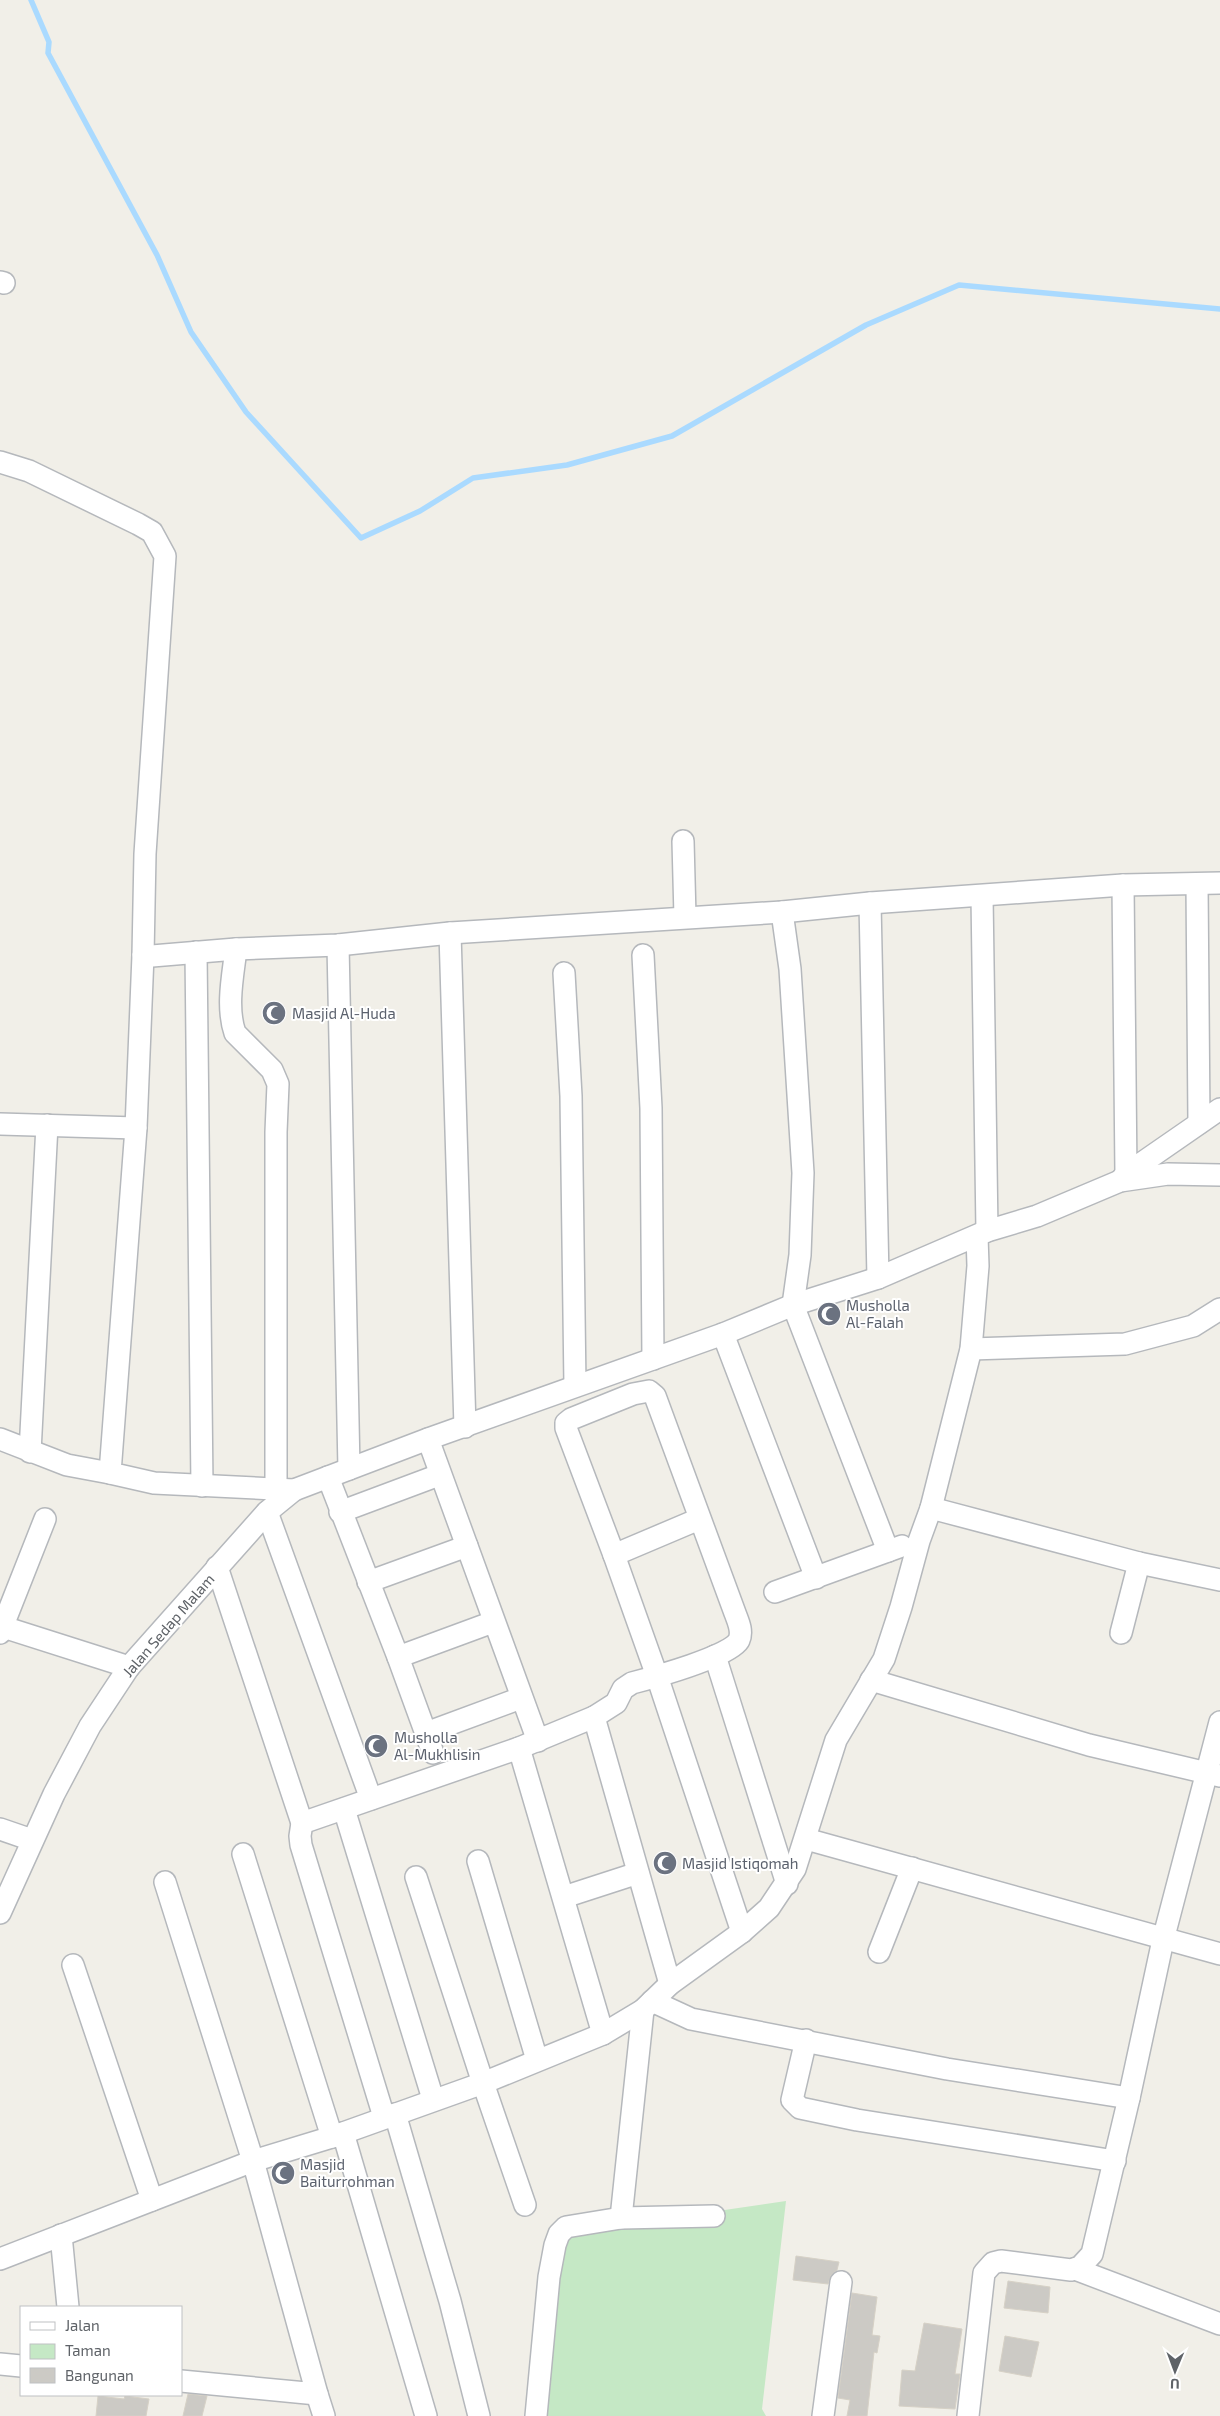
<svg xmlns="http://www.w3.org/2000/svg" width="1220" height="2416" font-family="'Exo 2',sans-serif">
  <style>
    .green { fill: #c5e8c5 }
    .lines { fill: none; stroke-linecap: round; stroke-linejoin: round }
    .stream { stroke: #aadaff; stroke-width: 5.5 }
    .building { fill: #cccac5; stroke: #d6d1c6 }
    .minor-casing { stroke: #b5b8bc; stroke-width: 24 }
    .minor { stroke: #fff; stroke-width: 21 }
    .labels { text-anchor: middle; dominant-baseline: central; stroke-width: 4; stroke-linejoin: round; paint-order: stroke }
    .worship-label { font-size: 15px; fill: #5b616d; stroke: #fff; text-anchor: start }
    .street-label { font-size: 15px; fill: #5f6368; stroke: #fff }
  </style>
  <rect width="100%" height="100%" fill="#f1efe8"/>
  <polygon class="green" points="786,2201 762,2409 766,2416 547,2416 553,2235"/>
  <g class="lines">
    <polyline class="stream" points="31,0 49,42 48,53 157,255 191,332 246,412 361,538 420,511 473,478 567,465 672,436 866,325 959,285 1220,309"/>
  </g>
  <g class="building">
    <polygon points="796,2256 839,2262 837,2270 831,2275 828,2284 793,2280"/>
    <polygon points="1008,2281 1050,2287 1048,2313 1004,2308"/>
    <polygon points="852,2293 877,2297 872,2335 880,2336 877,2353 874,2352 867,2416 847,2416 850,2400 838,2398"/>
    <polygon points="924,2323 962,2329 955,2374 960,2374 955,2409 899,2406 902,2370 915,2371"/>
    <polygon points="1005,2336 1039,2342 1031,2377 999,2371"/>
    <polygon points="188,2394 207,2396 202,2416 183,2416"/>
    <polygon points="98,2396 124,2399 125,2396 149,2399 146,2416 96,2416"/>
  </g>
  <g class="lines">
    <g class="minor-casing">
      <g id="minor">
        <polyline points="0,282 4,283"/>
        <polyline points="0,462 29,471 138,524 152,532 165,556 145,854 143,955 136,1128 110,1473 154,1483 294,1490 428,1439 723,1334 793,1305 878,1278 987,1231 1037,1216 1120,1181 1168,1174 1220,1175"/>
        <polyline points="683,841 685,917"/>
        <polyline points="1197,884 1199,1123"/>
        <polyline points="1123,885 1126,1174"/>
        <polyline points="982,896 987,1231"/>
        <polyline points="870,903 878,1278"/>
        <polyline points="782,912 790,969 803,1173 800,1255 793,1305 888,1551"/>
        <polyline points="450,933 465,1427"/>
        <polyline points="338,945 349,1469"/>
        <path d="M236 949C233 975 226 1007 235 1033L272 1070 278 1084 276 1132V1489"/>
        <polyline points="196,952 202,1486"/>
        <polyline points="143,955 152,956 236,949 338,945 450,933 782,912 870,903 1123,885 1220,883"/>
        <polyline points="643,955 651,1108 653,1359"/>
        <polyline points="564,973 571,1096 575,1386"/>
        <polyline points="0,1124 136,1128"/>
        <polyline points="1120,1181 1126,1174 1220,1109"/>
        <polyline points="723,1334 816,1578"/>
        <polyline points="971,1349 1125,1344 1193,1326 1220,1309"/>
        <polyline points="0,1439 67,1465 110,1473"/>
        <polyline points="428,1439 538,1741"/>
        <polyline points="30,1452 47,1125"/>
        <polyline points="328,1477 398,1657"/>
        <polyline points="931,1508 1139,1563 1220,1580"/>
        <polyline points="267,1512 371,1799"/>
        <polyline points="340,1512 439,1475"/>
        <polyline points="699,1519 614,1555 657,1676 742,1932"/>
        <polyline points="217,1567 302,1823"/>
        <polyline points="368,1582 467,1546"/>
        <polyline points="775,1592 902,1546"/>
        <polyline points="0,1626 129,1667"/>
        <polyline points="0,1633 45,1519"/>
        <polyline points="1121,1633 1139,1563"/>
        <polyline points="715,1656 787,1884"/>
        <polyline points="871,1680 1089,1745 1220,1776"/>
        <path d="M594 1717 616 1703 623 1689 632 1683C651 1678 733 1656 739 1640 743 1631 738 1621 735 1613L655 1396 649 1391 633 1394 571 1419 566 1423V1428L614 1555"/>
        <polyline points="426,1733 521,1698"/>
        <polyline points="519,1748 594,1717 670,1984"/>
        <polyline points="433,1753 398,1657 493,1622"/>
        <polyline points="344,1809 433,2099"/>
        <polyline points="0,1829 32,1840"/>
        <polyline points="806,1839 1220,1954"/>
        <polyline points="243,1854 332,2137"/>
        <polyline points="478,1861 537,2060"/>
        <polyline points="416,1877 483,2083 525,2205"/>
        <polyline points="165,1882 253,2161 317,2394 181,2381"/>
        <polyline points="564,1897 638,1873"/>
        <polyline points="0,1913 54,1794 90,1726 129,1667 267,1512 294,1490"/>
        <polyline points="879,1952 912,1868"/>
        <polyline points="73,1965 152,2200"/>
        <polyline points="652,2001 691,2019 947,2069 1129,2098"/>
        <polyline points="806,2040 792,2100 800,2108 857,2120 1115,2161"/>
        <polyline points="395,2114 450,2301 479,2416"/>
        <polyline points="384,2117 301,1845 300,1836 302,1823 519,1748 603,2034"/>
        <polyline points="343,2133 426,2416"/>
        <polyline points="621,2218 643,2010"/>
        <polyline points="61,2235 68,2307"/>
        <polyline points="0,2259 253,2161 332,2137 483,2083 603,2034 643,2010 670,1984 742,1932 769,1908 795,1869 836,1740 884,1659 901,1607 919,1541 931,1508 971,1349 978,1266 977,1236"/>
        <polyline points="1075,2269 1220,2324"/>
        <polyline points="0,2364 21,2366"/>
        <polyline points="317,2394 324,2416"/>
        <polyline points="536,2416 549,2277 555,2245 559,2234 566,2227 621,2218 714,2216"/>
        <polyline points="823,2416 841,2282"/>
        <polyline points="968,2416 984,2273 993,2263 1001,2261 1071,2270 1080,2267 1092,2254 1129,2098 1163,1940 1220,1722"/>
      </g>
    </g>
    <use href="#minor" class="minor"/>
  </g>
  <defs>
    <g id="mosque-disc" transform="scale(1.25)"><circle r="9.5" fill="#6b7280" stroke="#fff"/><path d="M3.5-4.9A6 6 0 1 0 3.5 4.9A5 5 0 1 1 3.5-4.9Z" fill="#fff"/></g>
  </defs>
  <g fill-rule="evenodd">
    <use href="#mosque-disc" x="274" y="1013"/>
    <use href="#mosque-disc" x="829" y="1314"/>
    <use href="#mosque-disc" x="376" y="1746"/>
    <use href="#mosque-disc" x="665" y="1863"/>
    <use href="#mosque-disc" x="283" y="2173"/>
  </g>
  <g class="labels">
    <g class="worship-label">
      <text x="292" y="1013">Masjid Al-Huda</text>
      <text x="846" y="1305">Musholla<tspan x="846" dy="17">Al-Falah</tspan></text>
      <text x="394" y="1737">Musholla<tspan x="394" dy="17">Al-Mukhlisin</tspan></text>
      <text x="682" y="1863">Masjid Istiqomah</text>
      <text x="300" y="2164">Masjid<tspan x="300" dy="17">Baiturrohman</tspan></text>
    </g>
    <g class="street-label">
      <text transform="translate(168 1625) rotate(-49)">Jalan Sedap Malam</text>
    </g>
  </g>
  <rect x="20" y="2306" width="162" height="90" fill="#ffffff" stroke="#bfc1c3"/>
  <rect x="30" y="2322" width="25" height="8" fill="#ffffff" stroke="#bfc1c3"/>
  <text x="65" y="2331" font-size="15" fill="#5f6368">Jalan</text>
  <rect x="30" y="2344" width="25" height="15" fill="#c5e8c5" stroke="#bfc1c3"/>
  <text x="65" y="2356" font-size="15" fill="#5f6368">Taman</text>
  <rect x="30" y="2368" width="25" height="15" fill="#cccac5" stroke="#bfc1c3"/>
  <text x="65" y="2381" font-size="15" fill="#5f6368">Bangunan</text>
  <g transform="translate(1175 2371) rotate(181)" stroke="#ffffff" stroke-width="4" paint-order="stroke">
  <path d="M0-4L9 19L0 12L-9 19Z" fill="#5f6368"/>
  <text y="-8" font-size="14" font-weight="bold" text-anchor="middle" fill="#5f6368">U</text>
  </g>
</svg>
